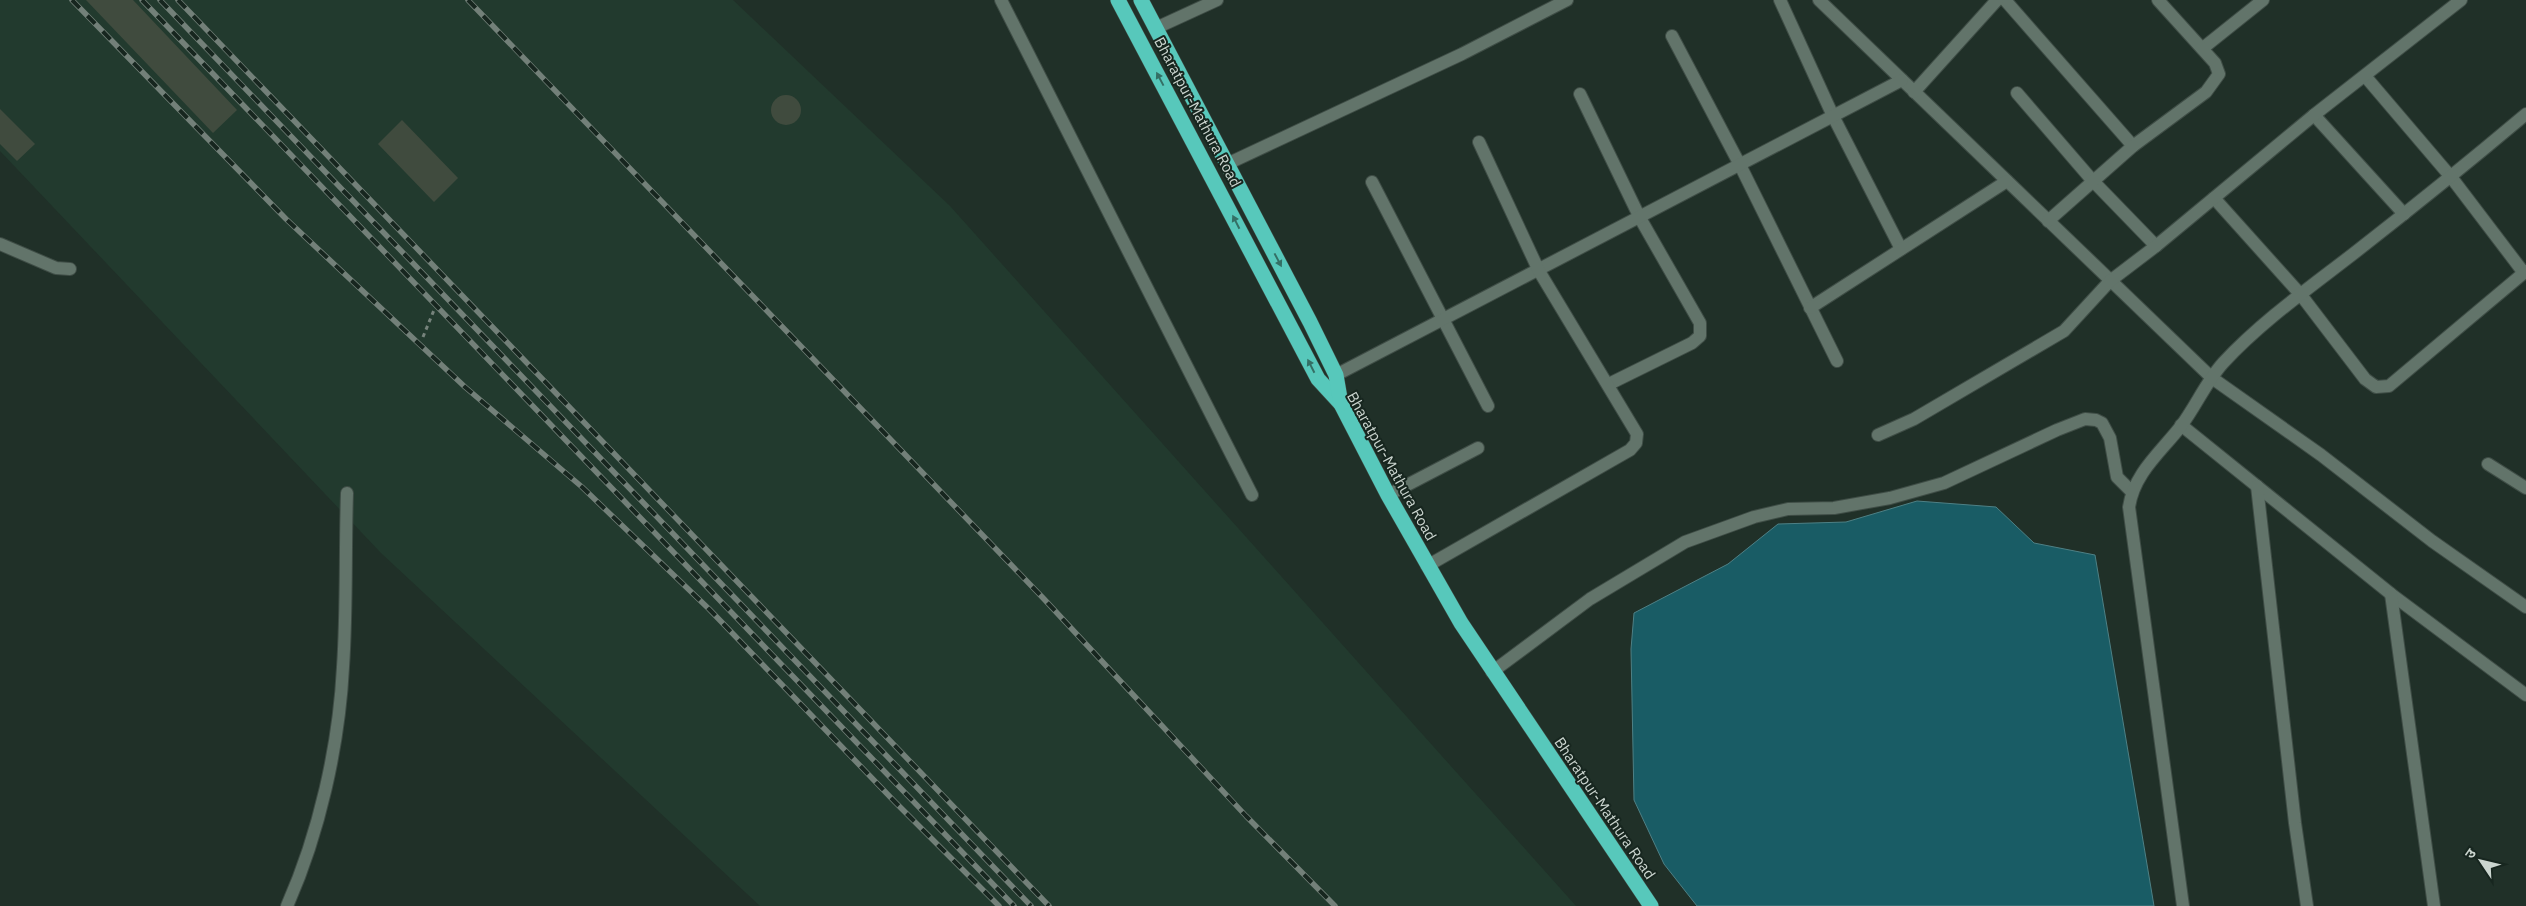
<svg xmlns="http://www.w3.org/2000/svg" width="2526" height="906" font-family="'IBM Plex Sans','Noto Sans Devanagari',sans-serif">
  <style>
    .built { fill: #223a2e }
    .water { fill: #195c65; stroke: #4e8085 }
    .building { fill: #404b3e }
    .lines { fill: none; stroke-linecap: round; stroke-linejoin: round }
    .minor-casing { stroke: #3f4d46; stroke-width: 14 }
    .highway-casing { stroke: #3f4d46; stroke-width: 16 }
    .path { stroke: #76837c; stroke-width: 3; stroke-dasharray: 4 4; stroke-linecap: butt }
    .minor { stroke: #62746a; stroke-width: 12 }
    .highway { stroke: #57c8bb; stroke-width: 15 }
    .rail-casing { stroke: #738079; stroke-width: 5.5 }
    .rail { stroke: #17261f; stroke-width: 4; stroke-dasharray: 11; stroke-linecap: butt }
    .oneway { fill: #346f65 }
    .labels { text-anchor: middle; dominant-baseline: central; stroke-width: 4; stroke-linejoin: round; paint-order: stroke }
    .street-label { font-size: 15px; fill: #cbd5cf; stroke: #17261f }
  </style>
  <rect width="100%" height="100%" fill="#203028"/>
  <polygon class="built" points="0,0 733,0 950,206 1576,906 760,906 381,553 0,151"/>
  <polygon class="water" points="1917,501 1996,507 2034,543 2095,555 2154,906 1697,906 1664,864 1634,800 1631,649 1634,613 1728,564 1778,524 1846,522"/>
  <g class="building">
    <polygon points="86,0 133,0 237,110 213,133"/>
    <circle cx="786" cy="110" r="15"/>
    <polygon points="0,109 35,144 17,161 0,144"/>
    <polygon points="402,120 458,178 434,202 378,144"/>
  </g>
  <g class="lines">
    <g class="minor-casing">
      <g id="minor">
        <polyline points="1001,0 1252,495"/>
        <polyline points="1780,0 1833,116 1901,249"/>
        <polyline points="1819,0 2212,378 2321,455 2432,541 2526,607"/>
        <polyline points="2005,0 2133,146"/>
        <polyline points="1156,28 1217,0"/>
        <polyline points="1672,36 1740,165 1837,361"/>
        <polyline points="2203,48 2263,0"/>
        <polyline points="2365,76 2451,177 2524,273"/>
        <polyline points="1914,92 1997,0"/>
        <polyline points="2017,93 2092,180 2156,246"/>
        <polyline points="1580,94 1640,218 1700,323 1700,336 1692,343 1609,384"/>
        <polyline points="2314,115 2404,214"/>
        <polyline points="1227,164 1462,54 1567,0"/>
        <polyline points="1372,182 1488,406"/>
        <polyline points="2214,198 2301,295 2365,379 2376,387 2389,386 2526,271"/>
        <polyline points="2048,221 2133,146 2206,92 2219,74 2215,63 2158,0"/>
        <polyline points="0,244 56,268 70,269"/>
        <polyline points="1810,308 2007,181"/>
        <polyline points="1336,375 1902,80"/>
        <polyline points="2181,425 2391,594 2526,695"/>
        <polyline points="1878,435 1914,419 2064,331 2110,281 2156,246 2314,115 2461,0"/>
        <polyline points="2488,464 2526,488"/>
        <polyline points="2257,486 2295,823 2307,906"/>
        <polyline points="1388,495 1478,448"/>
        <polyline points="1427,566 1630,450 1636,443 1637,434 1539,271 1479,142"/>
        <polyline points="2391,594 2434,906"/>
        <polyline points="1492,672 1590,599 1685,542 1754,517 1788,509 1834,508 1890,498 1944,483 2057,430 2085,419 2096,420 2102,423 2110,438 2117,477 2131,491"/>
        <path d="M287 906C319 834 339 746 343 667 347 609 345 551 347 493"/>
        <path d="M2183 906 2129 507C2134 473 2161 452 2181 426 2196 406 2206 382 2223 363 2261 322 2309 288 2353 254 2412 208 2469 162 2526 114"/>
      </g>
    </g>
    <g class="highway-casing">
      <g id="highway">
        <polyline points="1118,0 1318,379 1341,404 1388,495 1461,623 1651,906"/>
        <polyline points="1141,0 1310,322 1336,375 1341,404"/>
      </g>
    </g>
    <polyline class="path" points="423,337 434,310"/>
    <use href="#minor" class="minor"/>
    <use href="#highway" class="highway"/>
    <g class="rail-casing">
      <g id="rail">
        <polyline points="72,0 286,219 465,387 582,487 709,609 895,802 999,906"/>
        <polyline points="142,0 1014,906"/>
        <polyline points="160,0 1031,906"/>
        <polyline points="178,0 1049,906"/>
        <polyline points="468,0 1044,599 1246,816 1335,906"/>
      </g>
    </g>
    <use href="#rail" class="rail"/>
  </g>
  <defs><path id="oneway-solid" d="M-6-.8H1V-3.2L6.5 0L1 3.2V.8H-6Z" transform="scale(1.25)"/></defs>
  <g class="oneway">
    <use href="#oneway-solid" transform="translate(1160 79) rotate(-118)"/>
    <use href="#oneway-solid" transform="translate(1236 222) rotate(-117)"/>
    <use href="#oneway-solid" transform="translate(1278 260) rotate(62)"/>
    <use href="#oneway-solid" transform="translate(1311 366) rotate(-117)"/>
  </g>
  <g class="labels">
    <g class="street-label">
      <text transform="translate(1198 112) rotate(62)">Bharatpur-Mathura Road</text>
      <text transform="translate(1392 466) rotate(61)">Bharatpur-Mathura Road</text>
      <text transform="translate(1605 808) rotate(56)">Bharatpur-Mathura Road</text>
    </g>
  </g>
  <g transform="translate(2481 861) rotate(305)" stroke="#17261f" stroke-width="4" paint-order="stroke">
  <path d="M0-4L9 19L0 12L-9 19Z" fill="#cbd5cf"/>
  <text y="-8" font-size="14" font-weight="bold" text-anchor="middle" fill="#cbd5cf">उ</text>
  </g>
</svg>
